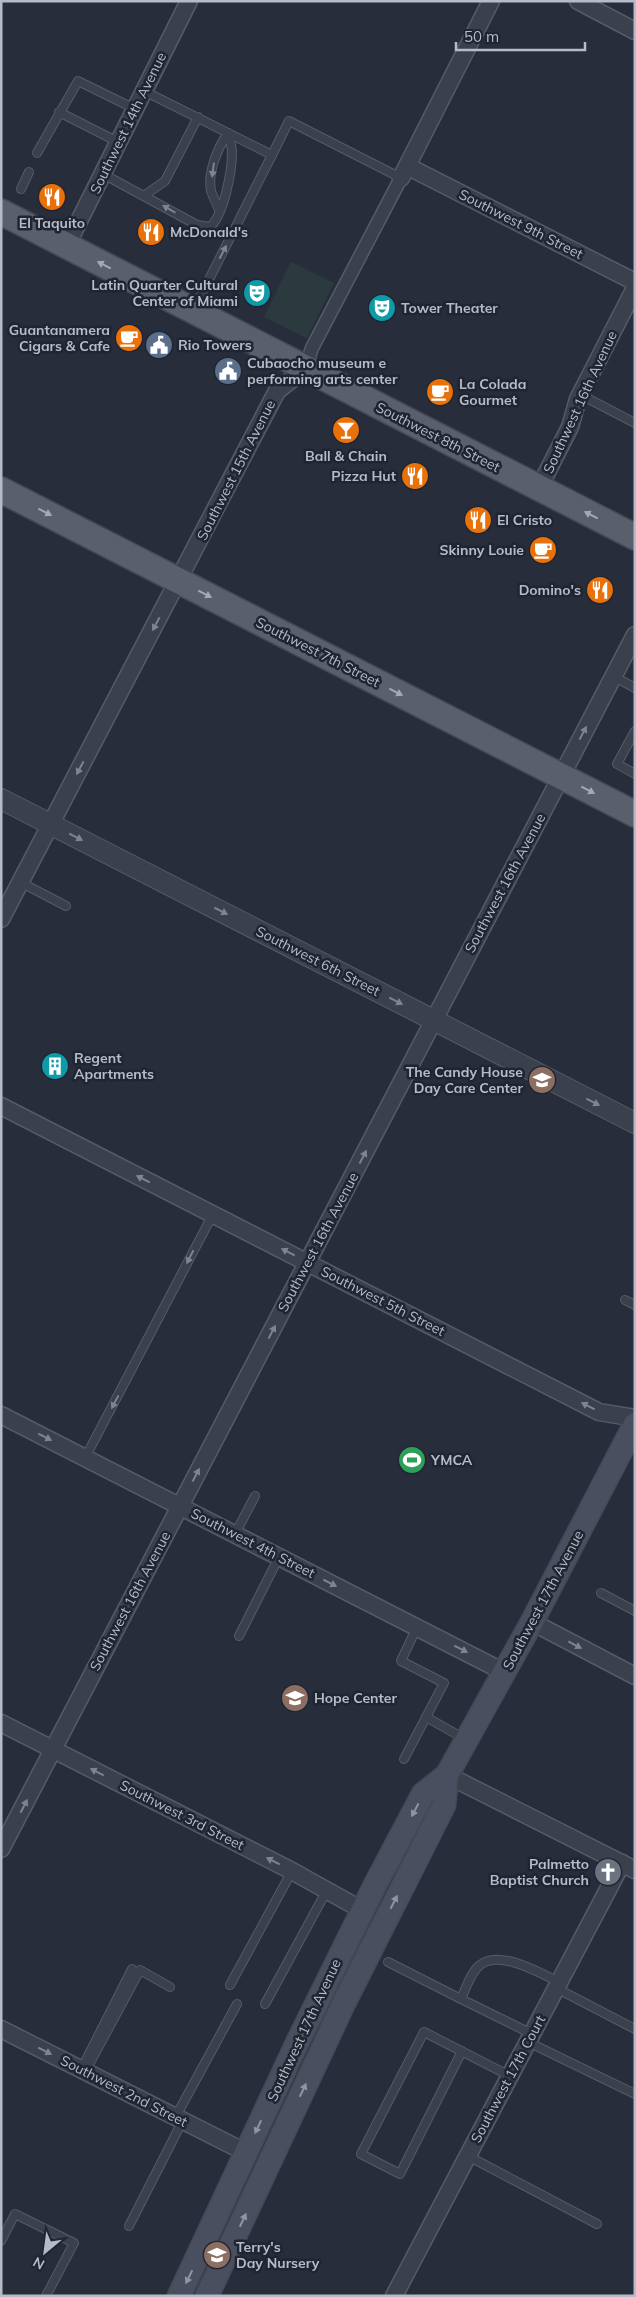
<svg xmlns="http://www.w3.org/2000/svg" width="636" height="2297" font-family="Mulish,sans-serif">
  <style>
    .green { fill: #2b3a3e }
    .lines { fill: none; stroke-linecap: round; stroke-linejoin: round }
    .service-casing { stroke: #565b67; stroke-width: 10 }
    .pedestrian-casing { stroke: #565b67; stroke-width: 15 }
    .minor-casing { stroke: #565b67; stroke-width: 19 }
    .tertiary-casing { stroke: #565b67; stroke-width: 22 }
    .secondary-casing { stroke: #444956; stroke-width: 25 }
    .primary-casing { stroke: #444956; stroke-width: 28 }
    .service { stroke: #3b404d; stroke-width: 8 }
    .pedestrian { stroke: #3b404d; stroke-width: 12 }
    .minor { stroke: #3b404d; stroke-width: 16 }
    .tertiary { stroke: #3b404d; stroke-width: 20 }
    .secondary { stroke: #4a4f5f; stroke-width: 22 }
    .primary { stroke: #5a5f6c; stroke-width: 25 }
    .oneway { fill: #7f8490 }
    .oneway2 { fill: #a4a9b5 }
    .oneway3 { fill: #9195a3 }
    .labels { text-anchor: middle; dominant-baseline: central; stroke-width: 5; stroke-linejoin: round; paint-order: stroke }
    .street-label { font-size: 14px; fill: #b7bbc7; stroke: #202532 }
    .poi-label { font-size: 14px; font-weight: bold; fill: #b7bbc7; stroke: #202532; text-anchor: start }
  </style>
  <rect width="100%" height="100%" fill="#282d3c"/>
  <polygon class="green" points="291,262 334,283 307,338 264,317"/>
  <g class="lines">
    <g class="service-casing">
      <g id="service">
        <polyline points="144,91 272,155 289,121 401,178"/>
        <polyline points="59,112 118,142"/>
        <polyline points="37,153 78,81 135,109"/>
        <path d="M103 174 197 225 210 227C224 215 232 171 232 152 232 146 229 139 228 133"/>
        <polyline points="21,189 29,172"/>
        <polyline points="145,195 165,181 198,117"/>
        <path d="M219 210C217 204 213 197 211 191 207 173 218 147 228 133"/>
        <polyline points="195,307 272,155"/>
        <polyline points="581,395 635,423"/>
        <polyline points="613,676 635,688"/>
        <polyline points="635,731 617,764 635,774"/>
        <polyline points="20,882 66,906"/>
        <polyline points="625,1300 635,1305"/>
        <polyline points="85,1458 213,1214"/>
        <polyline points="235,1534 255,1496"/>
        <polyline points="601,1593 635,1611"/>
        <polyline points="239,1636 279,1557"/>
        <polyline points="426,1717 465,1739"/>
        <polyline points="404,1759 444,1683 401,1661 417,1627"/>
        <polyline points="388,1962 461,1999"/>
        <polyline points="230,1985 292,1871"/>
        <polyline points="556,1988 635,2029"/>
        <polyline points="265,2004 327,1890"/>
        <path d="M532 2034 461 1999C466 1988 471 1972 480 1965 499 1949 540 1973 559 1982"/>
        <polyline points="528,2042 635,2094"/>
        <polyline points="462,2051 400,2174 361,2154 424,2032 510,2076"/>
        <polyline points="82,2068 132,1969"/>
        <polyline points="85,2072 140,1970 170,1987"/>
        <polyline points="175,2118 237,2004"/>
        <polyline points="468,2156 597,2224"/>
        <polyline points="129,2226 182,2122"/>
        <polyline points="1,2241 15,2214 74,2243 46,2296"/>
      </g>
    </g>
    <g class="pedestrian-casing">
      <polyline id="pedestrian" points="305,369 312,348 401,178"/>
    </g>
    <g class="minor-casing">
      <g id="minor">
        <polyline points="578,1 635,31"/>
        <polyline points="407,166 635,282"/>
        <polyline points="401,178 491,1"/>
        <polyline points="67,245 189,1"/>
        <polyline points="539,488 570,427 578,399 635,288"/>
        <polyline points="1,919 277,391 305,369"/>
        <polyline points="1,1106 599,1412 635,1418"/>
        <polyline points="1,1415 504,1672"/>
        <polyline points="532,1622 635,1676"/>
        <polyline points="1,1723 292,1871 362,1910"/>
        <polyline points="447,1775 635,1870"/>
        <polyline points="1,1849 635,635"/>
        <polyline points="1,2029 247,2153"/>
        <polyline points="394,2296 622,1863"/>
      </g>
    </g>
    <g class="tertiary-casing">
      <polyline id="tertiary" points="1,799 635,1123"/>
    </g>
    <g class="secondary-casing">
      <g id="secondary">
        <polyline points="179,2296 298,2041 375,1885 423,1794 447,1775 532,1622 635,1424"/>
        <polyline points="207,2296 344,2003 444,1805 447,1775"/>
      </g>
    </g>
    <g class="primary-casing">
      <g id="primary">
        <polyline points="1,212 635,537"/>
        <polyline points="1,490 635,814"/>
      </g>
    </g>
    <use href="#service" class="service"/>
    <use href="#pedestrian" class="pedestrian"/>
    <use href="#minor" class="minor"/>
    <use href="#tertiary" class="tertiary"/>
    <use href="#secondary" class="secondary"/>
    <use href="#primary" class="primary"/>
  </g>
  <defs><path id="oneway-solid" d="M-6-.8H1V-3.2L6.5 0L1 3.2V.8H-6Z" transform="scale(1.25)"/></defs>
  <g class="oneway">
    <use href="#oneway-solid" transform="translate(213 170) rotate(97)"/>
    <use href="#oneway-solid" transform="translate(169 209) rotate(-150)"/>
    <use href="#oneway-solid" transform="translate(223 252) rotate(-63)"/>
    <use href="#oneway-solid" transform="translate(156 624) rotate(118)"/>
    <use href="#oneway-solid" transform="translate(583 733) rotate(-62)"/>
    <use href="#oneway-solid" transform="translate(80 768) rotate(118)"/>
    <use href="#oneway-solid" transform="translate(76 837) rotate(27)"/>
    <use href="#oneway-solid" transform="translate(221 911) rotate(27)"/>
    <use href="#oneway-solid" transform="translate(396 1001) rotate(27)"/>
    <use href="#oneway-solid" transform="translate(593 1102) rotate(27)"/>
    <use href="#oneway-solid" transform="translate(363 1157) rotate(-62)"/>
    <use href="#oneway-solid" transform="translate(143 1179) rotate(-153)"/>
    <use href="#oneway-solid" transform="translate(288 1252) rotate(-153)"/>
    <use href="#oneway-solid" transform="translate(190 1257) rotate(117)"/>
    <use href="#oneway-solid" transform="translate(272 1332) rotate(-62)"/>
    <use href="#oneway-solid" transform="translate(115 1402) rotate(118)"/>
    <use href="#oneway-solid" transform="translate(588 1406) rotate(-153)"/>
    <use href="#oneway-solid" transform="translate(45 1437) rotate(27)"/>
    <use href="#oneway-solid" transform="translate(196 1475) rotate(-62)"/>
    <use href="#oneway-solid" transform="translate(330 1583) rotate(27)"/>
    <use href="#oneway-solid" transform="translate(575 1645) rotate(28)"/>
    <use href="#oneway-solid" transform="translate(461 1649) rotate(27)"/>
    <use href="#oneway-solid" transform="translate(97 1772) rotate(-153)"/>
    <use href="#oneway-solid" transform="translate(24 1806) rotate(-63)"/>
    <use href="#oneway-solid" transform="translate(273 1861) rotate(-153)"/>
    <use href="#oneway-solid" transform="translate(45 2051) rotate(27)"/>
  </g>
  <g class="oneway2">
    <use href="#oneway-solid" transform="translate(104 265) rotate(-153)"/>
    <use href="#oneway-solid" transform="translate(45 512) rotate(27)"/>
    <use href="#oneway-solid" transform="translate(591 515) rotate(-153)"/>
    <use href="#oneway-solid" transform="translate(205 594) rotate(27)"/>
    <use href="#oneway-solid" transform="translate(396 692) rotate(27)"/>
    <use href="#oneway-solid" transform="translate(588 790) rotate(27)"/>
  </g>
  <g class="oneway3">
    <use href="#oneway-solid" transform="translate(415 1810) rotate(118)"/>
    <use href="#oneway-solid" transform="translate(394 1902) rotate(-63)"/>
    <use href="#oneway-solid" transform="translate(303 2090) rotate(-65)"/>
    <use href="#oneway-solid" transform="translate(258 2127) rotate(115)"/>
    <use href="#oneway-solid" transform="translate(243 2220) rotate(-65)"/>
    <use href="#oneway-solid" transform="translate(189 2277) rotate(116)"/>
  </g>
  <defs>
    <g id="restaurant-disc" transform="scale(1.4375)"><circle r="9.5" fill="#e8710a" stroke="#202532"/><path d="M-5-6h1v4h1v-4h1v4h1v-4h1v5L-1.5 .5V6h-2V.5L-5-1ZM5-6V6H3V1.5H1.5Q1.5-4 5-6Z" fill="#fff"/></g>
    <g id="theatre-disc" transform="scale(1.4375)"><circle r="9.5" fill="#0f9aa8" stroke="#202532"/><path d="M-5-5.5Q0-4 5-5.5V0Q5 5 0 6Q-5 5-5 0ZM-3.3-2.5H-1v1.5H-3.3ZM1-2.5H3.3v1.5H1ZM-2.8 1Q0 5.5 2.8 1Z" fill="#fff"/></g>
    <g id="cafe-disc" transform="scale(1.4375)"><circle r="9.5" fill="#e8710a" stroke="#202532"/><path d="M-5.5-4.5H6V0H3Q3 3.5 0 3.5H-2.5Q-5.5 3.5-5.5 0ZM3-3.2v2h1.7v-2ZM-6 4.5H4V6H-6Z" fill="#fff"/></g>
    <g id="civic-disc" transform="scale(1.4375)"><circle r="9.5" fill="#5c6f8a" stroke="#202532"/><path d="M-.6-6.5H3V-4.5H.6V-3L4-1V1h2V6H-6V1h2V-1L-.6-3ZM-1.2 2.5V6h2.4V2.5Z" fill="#fff"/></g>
    <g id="bar-disc" transform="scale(1.4375)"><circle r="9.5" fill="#e8710a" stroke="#202532"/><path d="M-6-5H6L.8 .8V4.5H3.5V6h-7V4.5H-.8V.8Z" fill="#fff"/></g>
    <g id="building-disc" transform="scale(1.4375)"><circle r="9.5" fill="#0f9aa8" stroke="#202532"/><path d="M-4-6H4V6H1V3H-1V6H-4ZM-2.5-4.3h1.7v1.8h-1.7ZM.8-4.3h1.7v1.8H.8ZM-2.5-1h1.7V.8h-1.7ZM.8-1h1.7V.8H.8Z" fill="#fff"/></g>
    <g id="school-disc" transform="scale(1.4375)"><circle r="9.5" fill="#8d6e63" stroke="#202532"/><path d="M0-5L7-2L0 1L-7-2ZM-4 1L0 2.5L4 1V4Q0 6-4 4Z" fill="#fff"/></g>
    <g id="stadium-disc" transform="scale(1.4375)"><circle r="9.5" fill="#2e9e5b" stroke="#202532"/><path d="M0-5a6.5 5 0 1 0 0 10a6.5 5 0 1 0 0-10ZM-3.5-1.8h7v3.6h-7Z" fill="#fff"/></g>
    <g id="church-disc" transform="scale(1.4375)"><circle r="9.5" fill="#6b7280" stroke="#202532"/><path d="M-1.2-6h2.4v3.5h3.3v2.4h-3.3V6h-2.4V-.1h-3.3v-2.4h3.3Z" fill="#fff"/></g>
  </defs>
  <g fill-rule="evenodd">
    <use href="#restaurant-disc" x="52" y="197"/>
    <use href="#restaurant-disc" x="151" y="232"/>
    <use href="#theatre-disc" x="257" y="293"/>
    <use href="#theatre-disc" x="382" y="308"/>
    <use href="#cafe-disc" x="129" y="338"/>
    <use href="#civic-disc" x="159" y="345"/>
    <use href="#civic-disc" x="228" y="371"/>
    <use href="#cafe-disc" x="440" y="392"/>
    <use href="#bar-disc" x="346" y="430"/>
    <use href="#restaurant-disc" x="415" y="476"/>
    <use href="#restaurant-disc" x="478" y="520"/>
    <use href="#cafe-disc" x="543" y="550"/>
    <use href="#restaurant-disc" x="600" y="590"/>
    <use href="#building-disc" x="55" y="1066"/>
    <use href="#school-disc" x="542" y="1080"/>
    <use href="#stadium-disc" x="412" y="1460"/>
    <use href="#school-disc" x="295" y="1698"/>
    <use href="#church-disc" x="608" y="1872"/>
    <use href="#school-disc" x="217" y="2255"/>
  </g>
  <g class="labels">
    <g class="street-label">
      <text transform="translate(128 123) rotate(-64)">Southwest 14th Avenue</text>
      <text transform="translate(521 224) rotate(27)">Southwest 9th Street</text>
      <text transform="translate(580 402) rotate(-65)">Southwest 16th Avenue</text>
      <text transform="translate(438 437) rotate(27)">Southwest 8th Street</text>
      <text transform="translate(236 470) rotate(-63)">Southwest 15th Avenue</text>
      <text transform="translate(318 652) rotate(27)">Southwest 7th Street</text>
      <text transform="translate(505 883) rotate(-62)">Southwest 16th Avenue</text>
      <text transform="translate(318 961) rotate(27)">Southwest 6th Street</text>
      <text transform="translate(318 1242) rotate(-62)">Southwest 16th Avenue</text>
      <text transform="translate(383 1301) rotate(27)">Southwest 5th Street</text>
      <text transform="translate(253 1543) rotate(27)">Southwest 4th Street</text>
      <text transform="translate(543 1600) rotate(-62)">Southwest 17th Avenue</text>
      <text transform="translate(130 1601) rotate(-62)">Southwest 16th Avenue</text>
      <text transform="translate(182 1815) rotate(27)">Southwest 3rd Street</text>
      <text transform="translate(304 2030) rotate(-65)">Southwest 17th Avenue</text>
      <text transform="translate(508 2079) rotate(-62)">Southwest 17th Court</text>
      <text transform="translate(124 2091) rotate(27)">Southwest 2nd Street</text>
    </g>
    <g class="poi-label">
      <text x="52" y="223" text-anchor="middle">El Taquito</text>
      <text x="170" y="232">McDonald's</text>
      <text x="238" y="285" text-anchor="end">Latin Quarter Cultural<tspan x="238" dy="16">Center of Miami</tspan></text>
      <text x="401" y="308">Tower Theater</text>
      <text x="110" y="330" text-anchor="end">Guantanamera<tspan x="110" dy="16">Cigars &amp; Cafe</tspan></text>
      <text x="178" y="345">Rio Towers</text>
      <text x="247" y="363">Cubaocho museum e<tspan x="247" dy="16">performing arts center</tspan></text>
      <text x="459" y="384">La Colada<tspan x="459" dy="16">Gourmet</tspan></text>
      <text x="346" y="456" text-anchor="middle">Ball &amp; Chain</text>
      <text x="396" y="476" text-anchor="end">Pizza Hut</text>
      <text x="497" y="520">El Cristo</text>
      <text x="524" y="550" text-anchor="end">Skinny Louie</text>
      <text x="581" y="590" text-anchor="end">Domino's</text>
      <text x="74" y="1058">Regent<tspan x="74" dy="16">Apartments</tspan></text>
      <text x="523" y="1072" text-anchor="end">The Candy House<tspan x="523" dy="16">Day Care Center</tspan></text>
      <text x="431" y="1460">YMCA</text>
      <text x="314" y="1698">Hope Center</text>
      <text x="589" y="1864" text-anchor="end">Palmetto<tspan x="589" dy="16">Baptist Church</tspan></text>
      <text x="236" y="2247">Terry's<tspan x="236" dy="16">Day Nursery</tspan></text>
    </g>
  </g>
  <rect width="636" height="2297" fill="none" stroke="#b7bbc7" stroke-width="5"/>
  <g transform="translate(45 2252) rotate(209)" stroke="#202532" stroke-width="4" paint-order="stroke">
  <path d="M0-4L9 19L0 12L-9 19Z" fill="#b7bbc7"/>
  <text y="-8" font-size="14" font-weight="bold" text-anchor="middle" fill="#b7bbc7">N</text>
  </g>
  <path d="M456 42v8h129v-8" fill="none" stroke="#b7bbc7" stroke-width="2.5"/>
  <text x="464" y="42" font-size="15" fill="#b7bbc7" stroke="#202532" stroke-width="4" paint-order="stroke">50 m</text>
</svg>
